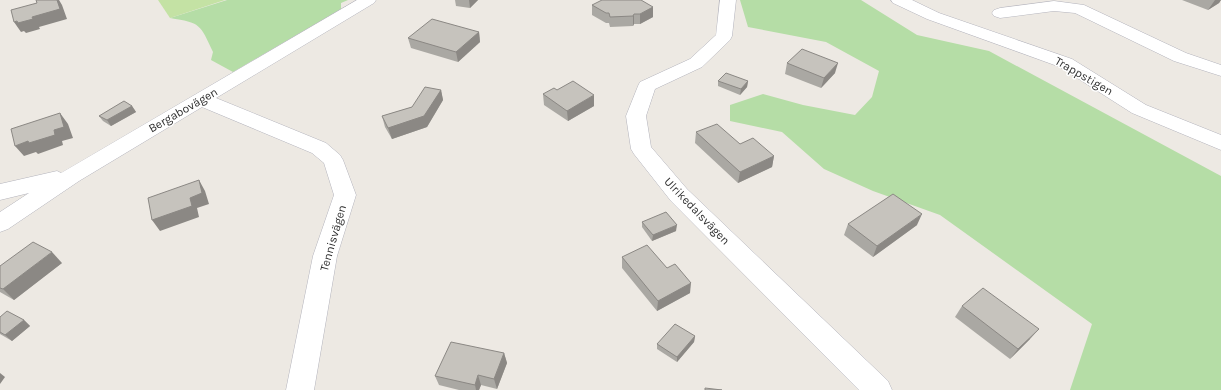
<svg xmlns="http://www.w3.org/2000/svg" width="1221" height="390" font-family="Karla,sans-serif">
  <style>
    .green { fill: #b5dda6 }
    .pitch { fill: #c4e2a4 }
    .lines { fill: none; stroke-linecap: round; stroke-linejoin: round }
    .minor-casing { stroke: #b3b3bc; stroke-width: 1 }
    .minor { fill: #fff; fill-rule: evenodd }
    .wall { fill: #aaa8a3 }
    .shaded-wall { fill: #8b8884 }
    .building { fill: #c6c3bd; stroke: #8b8884 }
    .labels { text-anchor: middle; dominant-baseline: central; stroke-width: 3; stroke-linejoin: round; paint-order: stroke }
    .street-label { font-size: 12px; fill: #2e2e2e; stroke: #fff }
  </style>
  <rect width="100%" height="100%" fill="#ede9e3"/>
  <g class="green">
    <path d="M227 0H348L341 3V9L233 72 211 60 213 52C200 24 201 23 170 18Z"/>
    <polygon points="740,0 861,0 917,35 989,51 1221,176 1221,390 1070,390 1092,324 940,215 873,191 824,169 782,132 730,121 730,105 763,94 803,105 855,115 872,97 879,71 826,42 748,27"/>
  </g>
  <polygon class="pitch" points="158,0 225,0 170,18"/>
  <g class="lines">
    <g class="minor-casing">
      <g id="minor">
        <polygon points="357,0 376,0 374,3 216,98 326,143 340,155 343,160 356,195 337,256 314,390 286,390 313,256 334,195 324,163 312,153 202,107 79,181 8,229 0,232 0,212 29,193 0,200 0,184 57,171 61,173"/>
        <polygon points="720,0 736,0 732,36 730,40 702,67 655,89 646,116 651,147 687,189 888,381 892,390 859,390 671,201 634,154 631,149 626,116 638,86 640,82 690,59 716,35"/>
        <polygon points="891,0 912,0 939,13 1072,59 1146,105 1221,135 1221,150 1132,113 1060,67 927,19 893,3"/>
        <polygon points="1054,1 1084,5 1186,53 1221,65 1221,76 1174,61 1075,13 1054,11 1000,18 994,16 992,13 994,10 1000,8"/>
      </g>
    </g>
    <use href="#minor" class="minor"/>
  </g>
  <g class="wall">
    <polygon points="455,0 478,0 470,8 456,6"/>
    <polygon points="1182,0 1221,0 1219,3 1208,10"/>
    <polygon points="592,5 653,7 653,17 640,24 634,24 633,26 610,27 609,23 606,23 592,15"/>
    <polygon points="479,32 480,42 458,62 411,48 408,38"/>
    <polygon points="787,63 835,73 821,88 785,74"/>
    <polygon points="718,81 748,81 747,87 740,95 718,86"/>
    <polygon points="441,90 443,100 427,127 392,139 385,127 382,116 412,107"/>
    <polygon points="557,90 594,106 568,121 544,105 543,94"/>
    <polygon points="132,106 136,112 111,126 103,121 99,116"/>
    <polygon points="696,132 740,144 774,156 772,167 738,183 695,143"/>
    <polygon points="642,222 676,231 652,241 642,227"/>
    <polygon points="848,224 917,225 873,257 844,235"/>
    <polygon points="622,257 667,268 690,293 657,311 622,268"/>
    <polygon points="62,263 14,300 0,292 0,266"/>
    <polygon points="962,306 1030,339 1010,359 955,317"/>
    <polygon points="0,317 24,320 30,326 12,341 0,334"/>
    <polygon points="695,336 694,342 677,362 657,349 657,344"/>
    <polygon points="504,353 507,363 497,389 481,385 479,390 459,390 439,385 435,376"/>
  </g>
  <g class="shaded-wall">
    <polygon points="57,0 59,0 62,5 67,19 39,27 40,29 26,33 24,31 21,32 14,22 32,17"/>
    <polygon points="469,0 478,0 470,8"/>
    <polygon points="1215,0 1221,0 1219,3 1208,10"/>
    <polygon points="653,7 653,17 640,24 640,14"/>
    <polygon points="634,14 634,24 633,26 633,16"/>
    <polygon points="479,32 480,42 458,62 456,52"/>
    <polygon points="838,63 835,73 821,88 824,78"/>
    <polygon points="748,81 747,87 740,95 741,89"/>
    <polygon points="441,90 443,100 427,127 392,139 388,128"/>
    <polygon points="594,95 594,106 568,121 567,111"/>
    <polygon points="132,106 136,112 111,126 107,120"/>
    <polygon points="60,113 68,124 73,138 62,141 63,145 38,154 36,152 24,156 15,146 54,130"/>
    <polygon points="774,156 772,167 738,183 740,172"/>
    <polygon points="199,180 205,191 209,204 197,208 199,217 160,231 152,220 190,198"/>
    <polygon points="922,214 917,225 873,257 877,246"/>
    <polygon points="677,225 676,231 652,241 653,235"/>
    <polygon points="52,252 62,263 14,300 3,289"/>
    <polygon points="691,283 690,293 657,311 658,301"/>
    <polygon points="24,320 30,326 12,341 5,335"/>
    <polygon points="1039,329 1030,339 1010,359 1018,349"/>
    <polygon points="695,336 694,342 677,362 677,357"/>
    <polygon points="504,353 507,363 497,389 494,379"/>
    <polygon points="0,373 5,377 0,384"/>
    <polygon points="478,375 481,385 479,390 476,390 475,385"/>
  </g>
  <g class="building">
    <polygon points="36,0 57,0 60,9 32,17 33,19 18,23 17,21 14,22 11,10 37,3"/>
    <polygon points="602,0 641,0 653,7 640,14 634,14 633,16 610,17 609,13 606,13 592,5"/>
    <polygon points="432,19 479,32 456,52 408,38"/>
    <polygon points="802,49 838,63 824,78 787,63"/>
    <polygon points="726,73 748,81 741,89 718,81"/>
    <polygon points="573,81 594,95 567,111 543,94 554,88 557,90"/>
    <polygon points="425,87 441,90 424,116 388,128 382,116 412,107"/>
    <polygon points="124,101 132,106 107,120 99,116"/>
    <polygon points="60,113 64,127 54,130 55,135 29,143 28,141 15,146 11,129"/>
    <polygon points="717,124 740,144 753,138 774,156 740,172 696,132"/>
    <polygon points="199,180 202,193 190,198 192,206 152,220 148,198"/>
    <polygon points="893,194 922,214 877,246 848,224"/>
    <polygon points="666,212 677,225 653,235 642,222"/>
    <polygon points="33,242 52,252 3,289 0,288 0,266"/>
    <polygon points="647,245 667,268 675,264 691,283 658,301 622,257"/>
    <polygon points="983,288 1039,329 1018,349 962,306"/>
    <polygon points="7,311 24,320 5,335 0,332 0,317"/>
    <polygon points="675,324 695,336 677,357 657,344"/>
    <polygon points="451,342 504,353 494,379 478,375 475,385 435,376"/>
    <polygon points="705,388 722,390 705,390"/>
  </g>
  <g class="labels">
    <g class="street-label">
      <text transform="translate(1084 76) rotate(30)">Trappstigen</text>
      <text transform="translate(183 110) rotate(-30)">Bergabovägen</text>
      <text transform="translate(697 211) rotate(46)">Ulrikedalsvägen</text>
      <text transform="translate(333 238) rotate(-74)">Tennisvägen</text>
    </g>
  </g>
</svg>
